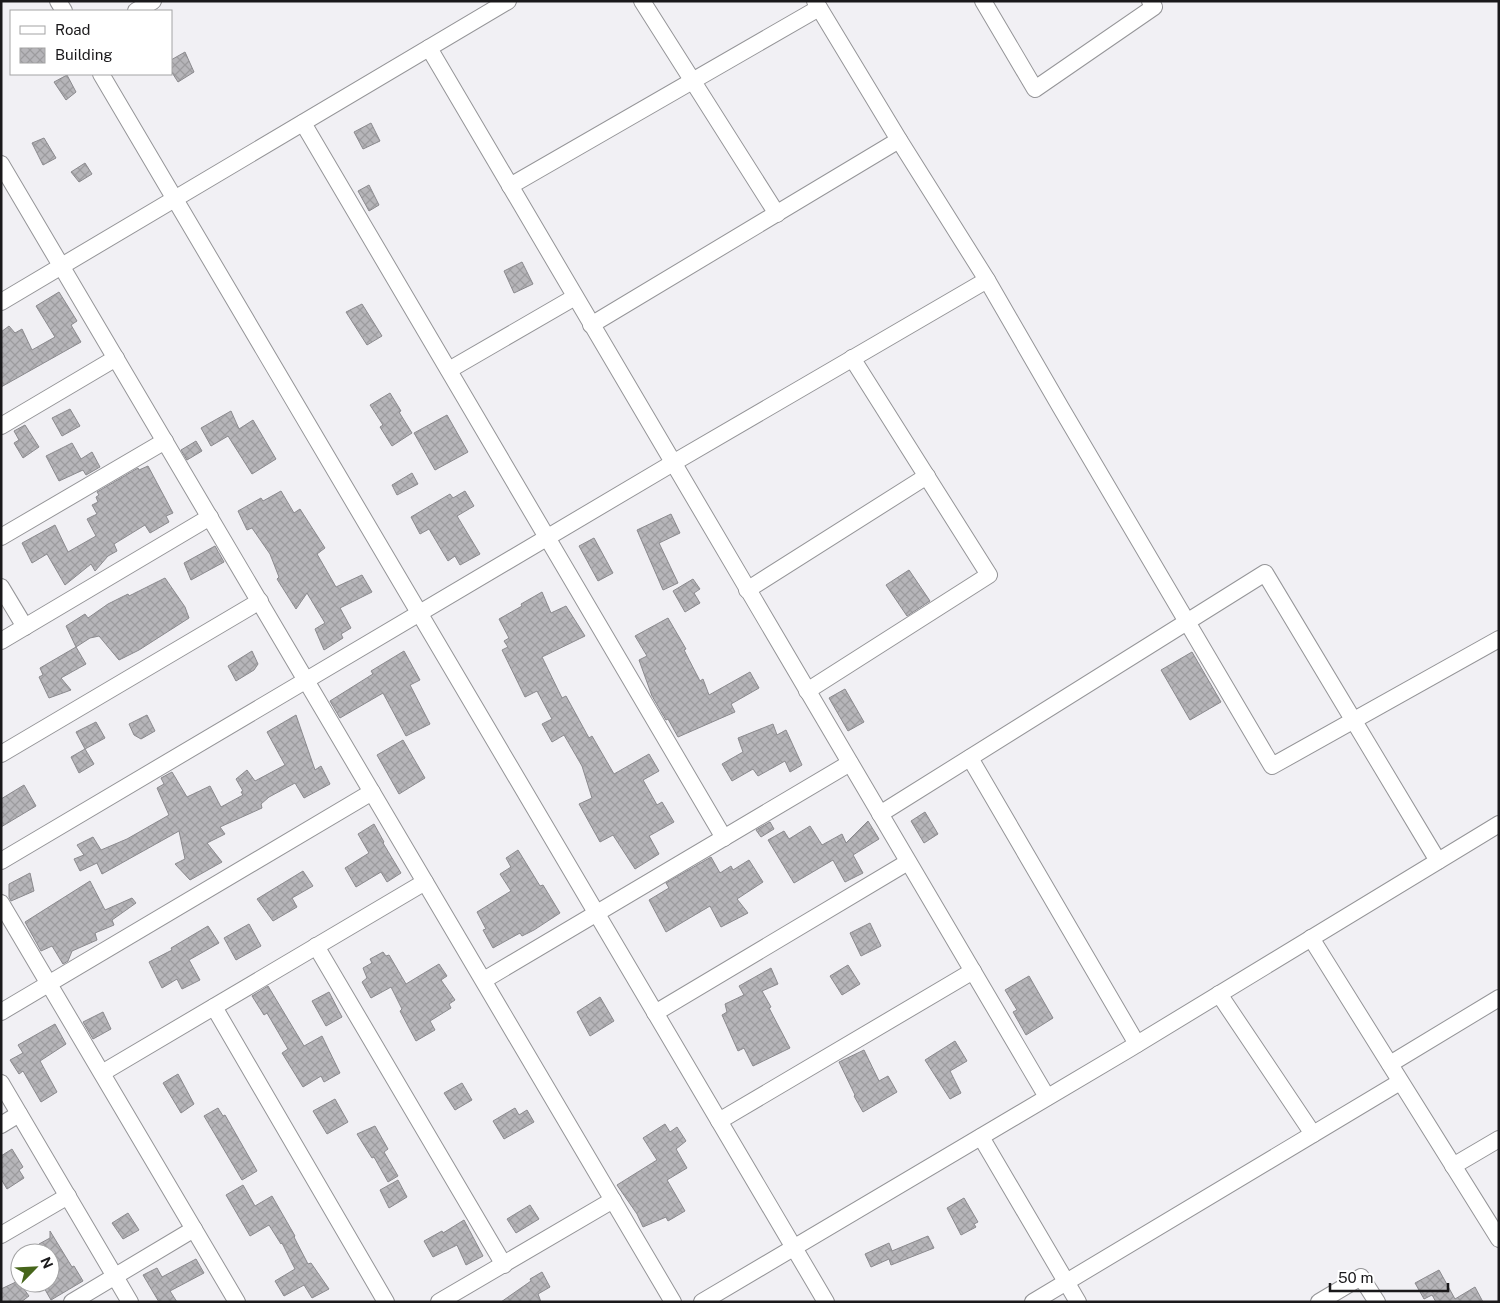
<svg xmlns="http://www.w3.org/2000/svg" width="1500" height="1303" font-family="'Public Sans',sans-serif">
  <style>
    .building { fill: url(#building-cross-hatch); stroke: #8b8a8e }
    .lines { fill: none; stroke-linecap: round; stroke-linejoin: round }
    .minor-casing { stroke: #959598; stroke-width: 18 }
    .minor { stroke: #fff; stroke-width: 16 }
  </style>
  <defs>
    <pattern id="building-cross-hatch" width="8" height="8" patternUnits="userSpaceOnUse" patternTransform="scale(1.25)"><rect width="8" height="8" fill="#b6b5b9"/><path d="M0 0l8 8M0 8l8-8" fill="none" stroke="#9c9b9e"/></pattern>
  </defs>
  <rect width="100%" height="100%" fill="#f1f0f4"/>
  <g class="building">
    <polygon points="185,52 194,72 178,82 171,71 171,60"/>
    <polygon points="67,75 76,92 66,100 54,82"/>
    <polygon points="371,123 380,141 363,149 354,132"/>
    <polygon points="44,138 56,158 43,165 32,143"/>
    <polygon points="85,163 92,174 79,182 71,172"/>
    <polygon points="369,185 379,205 369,211 358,191"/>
    <polygon points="522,262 533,284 514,293 504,271"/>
    <polygon points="59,292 77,321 71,325 81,342 1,387 1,332 9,326 15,333 22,329 32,350 55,337 36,306"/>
    <polygon points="362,304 382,336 367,345 346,312"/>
    <polygon points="390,393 401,411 399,412 412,433 392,446 380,427 383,425 370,405"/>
    <polygon points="70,409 80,426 62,436 52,418"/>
    <polygon points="231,411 239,429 253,420 276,459 252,474 228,436 211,446 201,428"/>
    <polygon points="447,415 468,452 435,470 414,433"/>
    <polygon points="25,425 39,447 23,458 14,443 19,440 14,431"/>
    <polygon points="196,441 202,451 187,460 181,450"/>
    <polygon points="72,443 81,459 92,452 100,467 86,475 83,470 59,481 46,456"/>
    <polygon points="148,466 173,513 166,516 169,522 150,533 145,525 114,544 117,551 108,556 95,571 91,564 65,585 47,554 32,563 22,543 55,525 68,552 96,536 87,519 97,514 92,505 98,502 96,497 99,495 97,492 138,468 139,470"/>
    <polygon points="412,473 418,484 397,495 392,485"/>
    <polygon points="281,491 294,513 300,509 325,548 317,554 336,587 362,575 372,592 340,608 351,628 341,634 343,638 324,650 315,629 325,623 307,593 296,609 277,579 279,577 270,554 252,528 247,530 238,511 261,498 263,501"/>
    <polygon points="465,491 474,506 457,516 480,554 460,565 455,556 448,561 429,529 420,534 411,517 450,494 453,498"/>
    <polygon points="671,514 680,533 659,543 678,583 663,590 637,530"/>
    <polygon points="594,538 613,573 598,581 579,546"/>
    <polygon points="215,546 224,562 191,580 184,563"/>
    <polygon points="909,570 930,601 907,616 886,585"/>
    <polygon points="165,578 185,607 189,618 139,650 119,660 99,636 90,638 76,647 66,626 85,614 88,618 108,604 128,594 129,596"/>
    <polygon points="693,579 700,589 694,593 700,603 685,612 673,591"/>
    <polygon points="542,592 551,613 566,606 585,636 542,657 562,698 566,696 589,738 592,736 614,774 649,754 659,771 643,780 657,805 662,802 674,822 649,836 659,854 635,869 613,835 600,842 579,804 592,798 582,766 564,735 552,742 542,724 552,719 537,691 525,697 502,650 508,647 504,641 509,638 499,619 522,606 521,604"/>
    <polygon points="668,618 686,649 684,650 700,681 703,679 709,695 750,672 759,688 731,704 735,712 678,737 668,719 666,720 652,696 639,660 647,656 635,636"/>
    <polygon points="76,647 86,664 61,678 71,690 49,698 39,677 43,675 40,668"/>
    <polygon points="252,651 258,664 254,670 236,681 228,666"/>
    <polygon points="404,651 420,680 410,685 430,724 406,736 383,693 340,718 330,701 373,674 371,671"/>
    <polygon points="1192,652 1221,702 1190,720 1161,670"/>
    <polygon points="845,689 864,722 848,731 829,698"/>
    <polygon points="147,715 155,731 141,739 134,735 129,724"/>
    <polygon points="296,715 315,770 321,766 330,784 304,798 295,783 269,797 261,804 262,808 220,827 225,834 207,843 222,862 190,880 175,864 185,859 179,831 102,874 97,863 80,871 74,859 84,855 77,845 93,837 101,850 127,839 169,815 157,788 164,784 161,778 172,772 187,797 210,786 221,807 243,795 241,792 243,791 236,779 247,770 255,781 285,765 267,732"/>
    <polygon points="96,722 105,738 85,749 76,732"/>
    <polygon points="773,724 777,735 786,730 802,765 790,772 785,761 758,776 753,769 732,781 722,764 743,752 738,738"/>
    <polygon points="403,740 425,778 399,794 377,755"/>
    <polygon points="85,749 94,764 79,773 71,757"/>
    <polygon points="24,785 36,806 1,827 1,799"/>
    <polygon points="925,812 938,834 924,843 911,821"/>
    <polygon points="868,821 879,839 853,855 863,873 845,882 833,860 794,883 768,840 784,831 789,839 810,826 822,845 842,834 846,843"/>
    <polygon points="770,822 774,829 761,837 756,830"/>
    <polygon points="374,824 384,842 383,843 401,873 387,882 381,872 356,887 345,868 369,853 358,834"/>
    <polygon points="518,850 540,886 543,885 560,913 534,930 522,936 520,933 493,948 483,930 486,929 477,912 511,891 500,874 511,867 506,858"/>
    <polygon points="711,857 720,873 731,866 733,870 749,860 763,882 737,899 748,913 721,927 710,906 666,932 649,900 669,888 666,883"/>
    <polygon points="303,871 313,886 292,898 297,907 273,921 257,899"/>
    <polygon points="30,873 34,891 11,901 9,897 9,884"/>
    <polygon points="90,881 105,910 132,898 136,903 112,920 114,925 95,933 97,940 72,951 68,961 63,964 52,946 41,951 25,922"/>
    <polygon points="870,923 881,946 861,956 850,933"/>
    <polygon points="249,924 261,946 236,960 224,938"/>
    <polygon points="208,926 219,943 189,960 200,980 182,989 177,979 162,988 149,962 172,950 171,948"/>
    <polygon points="383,952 386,956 389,955 406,984 439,964 447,976 441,980 455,1000 449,1004 451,1008 430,1021 435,1030 416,1041 400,1011 402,1009 391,987 371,998 362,982 367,978 363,968 372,963 370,959"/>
    <polygon points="848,965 860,984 842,995 830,976"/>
    <polygon points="771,968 778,984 762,991 771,1007 769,1008 790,1048 753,1066 744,1048 738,1051 722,1015 727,1012 725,1004 744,995 739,986"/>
    <polygon points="1029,976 1053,1018 1026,1035 1013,1012 1017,1010 1005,990"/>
    <polygon points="268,986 304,1046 322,1036 340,1073 324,1082 321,1076 303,1087 282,1053 288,1049 267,1013 264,1015 252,996"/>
    <polygon points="329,992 342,1017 326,1026 312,1001"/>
    <polygon points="600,997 614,1021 590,1036 577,1012"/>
    <polygon points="103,1012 111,1029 93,1039 83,1022"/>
    <polygon points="55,1024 66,1044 40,1061 57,1092 41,1102 23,1071 19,1074 10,1060 23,1053 18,1045"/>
    <polygon points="955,1041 967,1061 950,1071 961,1093 950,1099 925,1060"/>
    <polygon points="864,1050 879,1081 888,1076 897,1092 863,1112 854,1096 855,1095 839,1062"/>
    <polygon points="178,1074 194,1104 181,1113 163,1083"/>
    <polygon points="462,1083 472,1100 455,1110 444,1093"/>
    <polygon points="335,1099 348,1122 327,1134 313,1111"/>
    <polygon points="218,1108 223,1116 225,1115 257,1171 242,1180 204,1116"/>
    <polygon points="515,1108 519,1115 527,1110 534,1122 504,1139 493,1121"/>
    <polygon points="665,1124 670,1132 677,1127 686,1141 676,1149 687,1168 667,1180 685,1211 668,1221 666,1217 643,1227 637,1214 617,1185 657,1160 643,1138"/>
    <polygon points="375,1126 388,1149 384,1152 398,1176 388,1182 374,1157 372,1158 357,1134"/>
    <polygon points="12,1149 23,1167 19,1170 24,1178 7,1189 1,1179 1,1156"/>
    <polygon points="398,1180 407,1197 389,1208 380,1190"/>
    <polygon points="243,1185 255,1206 272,1196 295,1236 294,1237 308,1264 311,1263 329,1289 312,1298 304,1285 284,1296 275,1281 295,1269 282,1243 281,1244 269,1225 250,1236 226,1195"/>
    <polygon points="964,1198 978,1222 974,1224 976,1227 961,1235 947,1208"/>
    <polygon points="530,1205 539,1219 516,1233 507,1219"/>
    <polygon points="128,1213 139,1230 123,1239 112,1223"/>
    <polygon points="464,1220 483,1256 466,1265 457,1245 433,1257 424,1241 442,1231 443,1233"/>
    <polygon points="50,1231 72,1267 74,1266 83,1281 51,1300 43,1286 50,1283 50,1253 44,1253 39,1244 50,1238"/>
    <polygon points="928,1236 934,1248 891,1265 889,1259 871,1267 865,1254 889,1243 892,1251"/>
    <polygon points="196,1259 204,1273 170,1291 177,1302 159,1302 143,1275 157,1268 162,1277"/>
    <polygon points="1439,1270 1455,1299 1475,1287 1483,1302 1436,1302 1432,1295 1424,1299 1415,1283"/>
    <polygon points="542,1272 550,1287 538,1294 541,1302 501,1302 531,1281 530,1279"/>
    <polygon points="18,1281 29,1296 21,1302 1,1302 1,1289"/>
  </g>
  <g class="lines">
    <g class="minor-casing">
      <g id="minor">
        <polyline points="58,1 64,11"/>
        <polyline points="642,1 777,214"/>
        <polyline points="815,1 899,140 987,280 1061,408 1272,766 1499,639"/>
        <polyline points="983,1 1035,89 1154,7 1150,1"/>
        <polyline points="136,11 153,1"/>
        <polyline points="429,48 1047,1097"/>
        <polyline points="101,74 826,1302"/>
        <polyline points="303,123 724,838"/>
        <polyline points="1,164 673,1302"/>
        <polyline points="510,186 819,8"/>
        <polyline points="1,302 508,1"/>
        <polyline points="591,325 899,140"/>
        <polyline points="449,370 575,297"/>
        <polyline points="1,426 116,358"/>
        <polyline points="1,537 165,441"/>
        <polyline points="1,587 25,627"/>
        <polyline points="747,590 927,476"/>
        <polyline points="1,641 210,517"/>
        <polyline points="807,691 989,575 852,358"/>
        <polyline points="1,754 260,601"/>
        <polyline points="970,758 1137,1044"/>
        <polyline points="880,814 1265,573 1438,861"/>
        <polyline points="1,861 673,463 987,280"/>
        <polyline points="1,903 237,1302"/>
        <polyline points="1311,938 1499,1239"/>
        <polyline points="316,946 504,1265"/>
        <polyline points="484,980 850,763"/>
        <polyline points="1219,994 1313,1134"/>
        <polyline points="214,1007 386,1302"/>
        <polyline points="1,1012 372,792"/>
        <polyline points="655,1013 908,862"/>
        <polyline points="1390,1064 1499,998"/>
        <polyline points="102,1073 425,882"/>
        <polyline points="1,1083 130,1302"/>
        <polyline points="719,1121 973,971"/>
        <polyline points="1,1125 19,1114"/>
        <polyline points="981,1137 1078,1302"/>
        <polyline points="1453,1166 1499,1139"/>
        <polyline points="1,1235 68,1196"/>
        <polyline points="72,1302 194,1229"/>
        <polyline points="439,1302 613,1200"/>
        <polyline points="702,1302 1129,1049 1499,824"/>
        <polyline points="1033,1302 1400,1082"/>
        <polyline points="1319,1302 1361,1277 1377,1302"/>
      </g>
    </g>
    <use href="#minor" class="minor"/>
  </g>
  <rect width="1500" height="1303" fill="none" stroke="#1a191b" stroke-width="5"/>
  <rect x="10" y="10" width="162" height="65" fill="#ffffff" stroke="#a3a3a4"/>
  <rect x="20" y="26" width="25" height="8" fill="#ffffff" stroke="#a3a3a4"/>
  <text x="55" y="35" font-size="15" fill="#1a191b">Road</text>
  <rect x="20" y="48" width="25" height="15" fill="url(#building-cross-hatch)" stroke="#a3a3a4"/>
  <text x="55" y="60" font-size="15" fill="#1a191b">Building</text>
  <g transform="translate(35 1268) rotate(66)"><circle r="24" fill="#ffffff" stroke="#a3a3a4"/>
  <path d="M0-4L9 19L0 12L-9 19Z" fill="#46651a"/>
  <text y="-8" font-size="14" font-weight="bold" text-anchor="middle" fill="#1a191b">N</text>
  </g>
  <path d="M1330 1283v8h118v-8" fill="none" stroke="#1a191b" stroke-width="2.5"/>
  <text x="1338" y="1283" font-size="15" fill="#1a191b" stroke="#ffffff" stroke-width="4" paint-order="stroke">50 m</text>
</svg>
